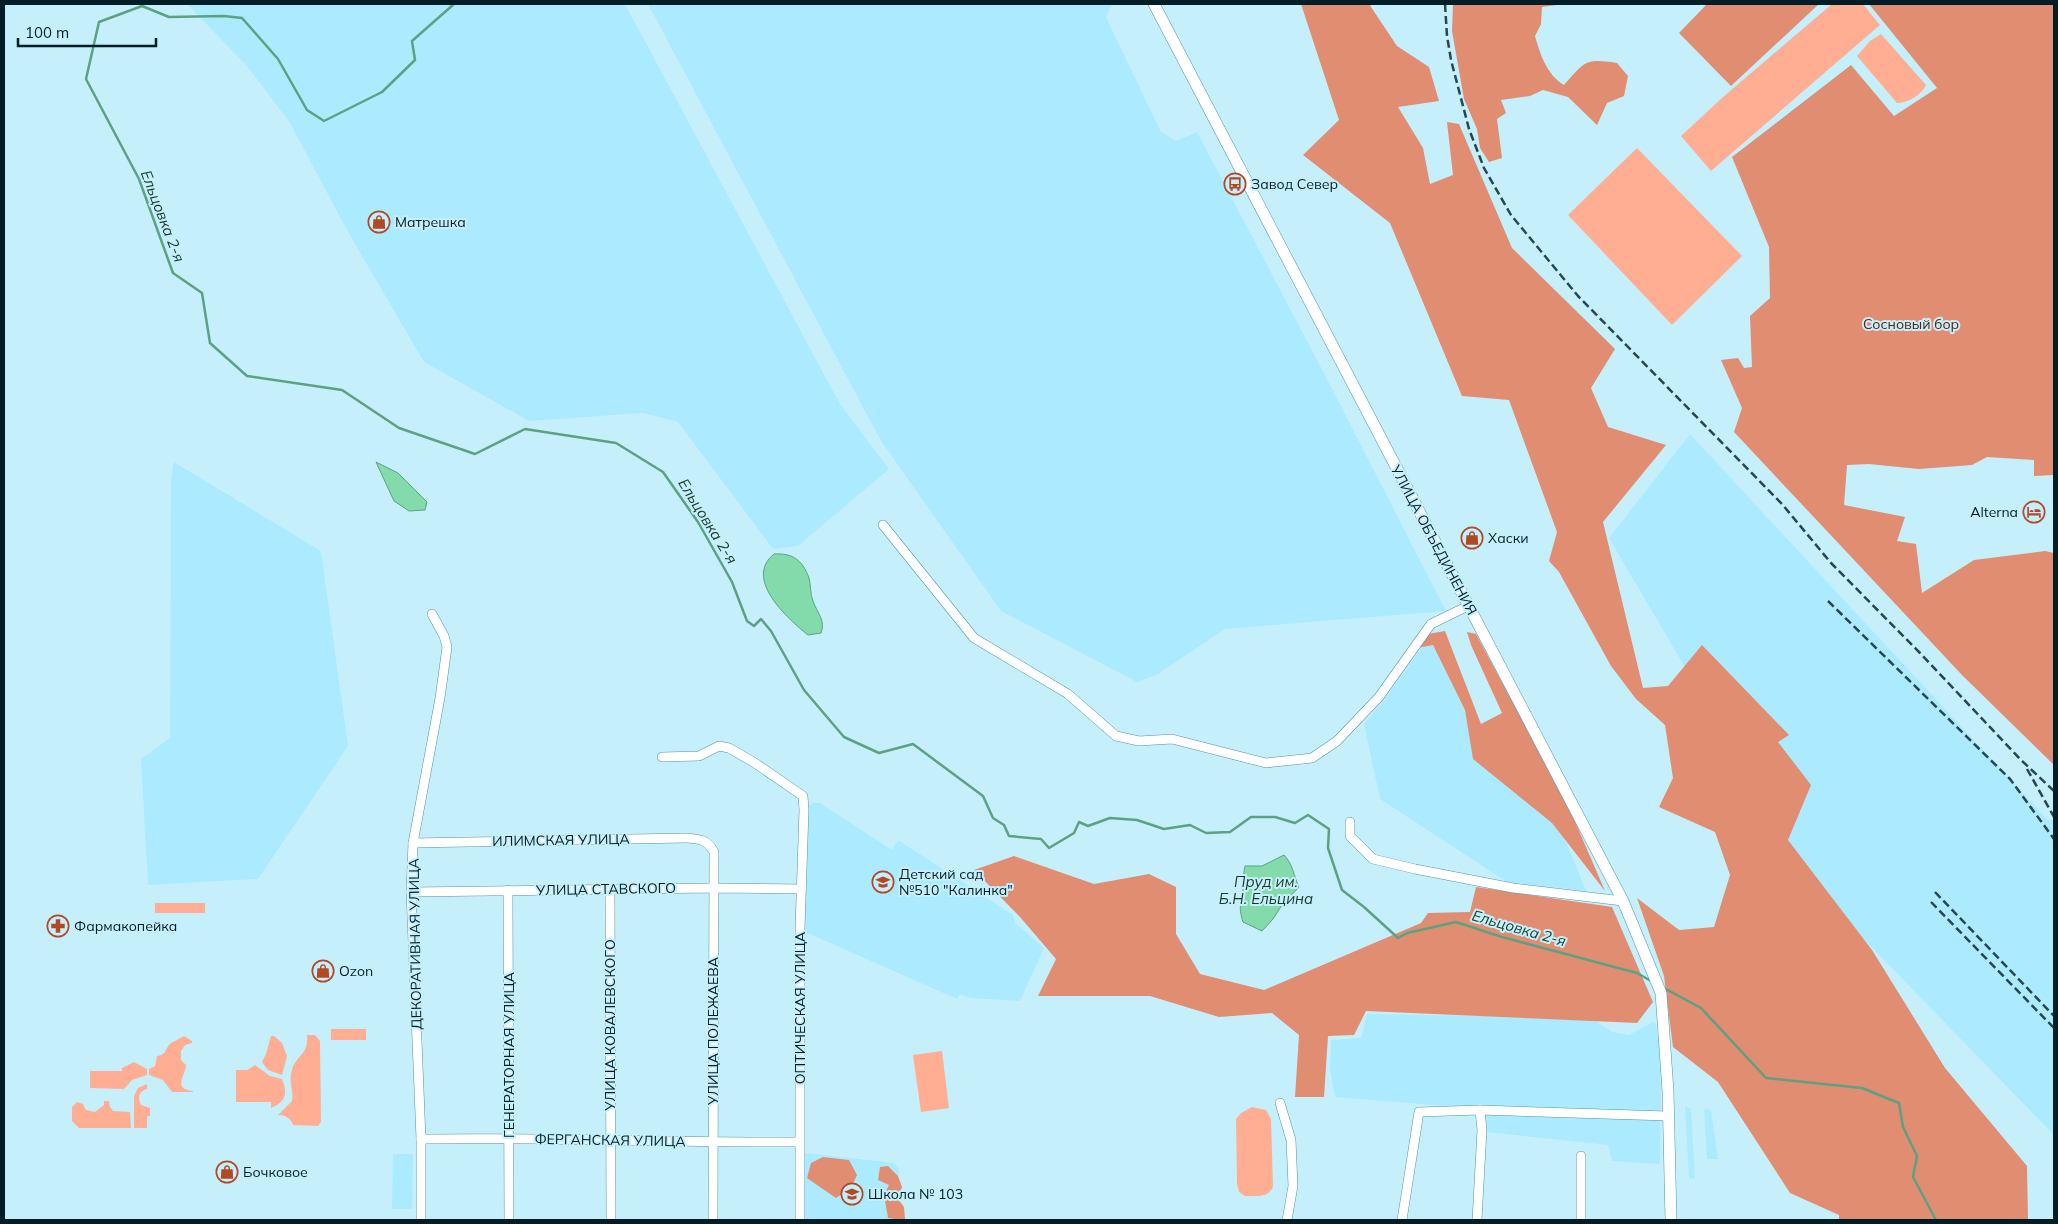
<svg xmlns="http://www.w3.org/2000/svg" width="2058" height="1224" font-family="Mulish,sans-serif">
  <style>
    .built { fill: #acebff }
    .green { fill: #ffae93 }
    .forest { fill: #e08d72 }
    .water { fill: #83daaa; stroke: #5ca282 }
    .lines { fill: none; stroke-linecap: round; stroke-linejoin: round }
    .stream { stroke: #5ca282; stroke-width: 2.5 }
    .minor-casing { stroke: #5095aa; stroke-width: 10 }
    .major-casing { stroke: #5095aa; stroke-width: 12 }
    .minor { stroke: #fff; stroke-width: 9 }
    .major { stroke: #fff; stroke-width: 11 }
    .rail { stroke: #27464f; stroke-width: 2.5; stroke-dasharray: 8 4; stroke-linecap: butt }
    .labels { text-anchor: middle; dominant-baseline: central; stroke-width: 4; stroke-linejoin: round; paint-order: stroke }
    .poi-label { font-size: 14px; fill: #011e26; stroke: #c6effc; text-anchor: start }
    .park-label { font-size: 14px; fill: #56210f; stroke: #c6effc }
    .street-label { font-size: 14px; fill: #011e26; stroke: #c6effc }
    .water-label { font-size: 15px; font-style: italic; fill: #153b28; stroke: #c6effc }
  </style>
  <rect width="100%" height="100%" fill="#c6effc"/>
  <g class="built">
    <polygon points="187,4 625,4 840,404 889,469 798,546 773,549 678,422 643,413 529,421 424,362 348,232 290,123 247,66"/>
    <polygon points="648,4 1112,4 1106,17 1161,132 1176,141 1197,132 1326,377 1446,611 1225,629 1158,674 1137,682 1001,611 881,441"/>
    <polygon points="1690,434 2048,820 2054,820 2054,1135 1816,890 1609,538"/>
    <polygon points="174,462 321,551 348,746 258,879 148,885 141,759 170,738 171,480"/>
    <polygon points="1437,641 1465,698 1475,755 1560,827 1586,891 1507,882 1380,799 1364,724 1388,695 1425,643"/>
    <polygon points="812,803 820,803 892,850 898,840 1013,915 1015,923 1044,948 1020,1001 970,998 960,994 957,999 803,931 806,809"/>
    <polygon points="1367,1014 1591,1018 1612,1032 1629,1035 1655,1021 1661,1057 1660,1164 1612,1161 1608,1145 1487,1132 1483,1109 1335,1097 1330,1070 1331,1040 1361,1038"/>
    <polygon points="1685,1106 1691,1109 1695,1179 1689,1178"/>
    <polygon points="1704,1109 1711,1110 1718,1159 1707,1159"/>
    <polygon points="805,1153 894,1163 899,1169 899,1220 805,1220"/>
    <polygon points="393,1154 413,1154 412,1209 392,1209"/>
  </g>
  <g class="green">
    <polygon points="1832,4 1863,4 1880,25 1711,171 1681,136 1723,97"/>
    <path d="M1881 34 1926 85C1922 95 1907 103 1897 103L1857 56 1870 41Z"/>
    <polygon points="1637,148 1742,256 1672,325 1568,215"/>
    <rect x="155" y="903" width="50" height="10"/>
    <rect x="331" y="1029" width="35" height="11"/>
    <path d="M307 1035H315L320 1041 321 1122 318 1126 293 1125C291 1118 285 1115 278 1115L292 1101C294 1091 288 1081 292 1070 296 1055 309 1055 307 1035Z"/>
    <path d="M184 1036 192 1041V1043L185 1045 181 1051V1060L186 1065C186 1074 172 1089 193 1091V1092H172L163 1080 149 1075V1069L155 1066 157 1056C167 1055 165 1048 171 1043Z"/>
    <polygon points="271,1036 274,1036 282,1043 287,1056 282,1075 268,1070 262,1062 266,1054"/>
    <polygon points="942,1051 949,1108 921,1112 913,1055"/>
    <polygon points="134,1062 147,1069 147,1075 132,1080 124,1089 90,1088 90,1071 122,1071 122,1068"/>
    <path d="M255 1065 270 1076 282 1079C288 1093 286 1102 271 1108V1102H236V1070H247Z"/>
    <path d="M147 1084V1089C139 1091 137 1097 141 1105L150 1108V1116H147V1128H134V1096L138 1088Z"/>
    <polygon points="104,1101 109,1101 110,1107 113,1111 130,1112 131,1128 79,1128 72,1121 72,1107 77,1102 83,1104 86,1110 95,1112 104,1105"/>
    <path d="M1252 1107 1266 1110 1271 1119 1273 1186C1270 1198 1255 1196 1245 1196L1239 1192 1237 1184 1236 1119 1241 1113Z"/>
  </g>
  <g class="forest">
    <polygon points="1301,4 1370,4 1371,7 1397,46 1429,67 1439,101 1398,107 1423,148 1430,184 1453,175 1447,122 1459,124 1512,248 1615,349 1591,388 1608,427 1666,445 1603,522 1643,688 1668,686 1702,645 1789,735 1778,742 1811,785 1788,840 1872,950 1945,1068 2027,1166 2028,1220 1839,1220 1839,1215 1790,1193 1718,1082 1673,1047 1664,976 1637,898 1679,930 1714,927 1730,875 1715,832 1659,807 1673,778 1665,725 1636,699 1611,666 1559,572 1549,561 1557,532 1509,400 1462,396 1390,223 1303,155 1339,120"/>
    <path d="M1453 4H1564L1542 7 1541 24 1535 36C1540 54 1547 75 1564 85 1585 62 1584 58 1617 63L1628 76 1624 96 1607 103 1597 125 1568 97 1543 90 1530 96 1501 100 1506 113 1497 119 1502 158 1489 162 1480 148 1477 129 1464 99 1452 31Z"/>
    <polygon points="1707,4 1819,4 1731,86 1679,33"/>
    <polygon points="1869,4 2054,4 2054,475 2034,476 2034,460 1987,457 1972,465 1919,469 1869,464 1847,465 1844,505 1905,517 1897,541 1916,544 1922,593 1974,560 2045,551 2054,553 2054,765 1962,675 1734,432 1742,408 1721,360 1738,358 1744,368 1752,367 1750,316 1770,298 1769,247 1732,157 1851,65 1894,116 1937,88"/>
    <polygon points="1445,631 1481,724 1502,713 1471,645 1467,632 1476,634 1570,810 1605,891 1552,823 1473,759 1465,710 1433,645 1417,648 1428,634"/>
    <polygon points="1014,856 1094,884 1149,874 1176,887 1176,934 1200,974 1264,990 1421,923 1428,913 1470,912 1476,887 1612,907 1653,1002 1637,1023 1366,1011 1354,1035 1328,1036 1324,1097 1295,1097 1299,1035 1272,1013 1219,1017 1150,996 1038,996 1056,959 1020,917 974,870"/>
    <polygon points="823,1157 849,1160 857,1175 851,1188 836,1198 807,1178 811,1163"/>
    <polygon points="888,1166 898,1176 902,1187 898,1199 904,1207 905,1219 903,1220 888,1218 884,1195 889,1185 878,1180 880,1167"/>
  </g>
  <g class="water">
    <polygon points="376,462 398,473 427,502 425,510 409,511 394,501"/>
    <path d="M774 554C792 553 802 559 809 578 811 585 810 594 813 601 817 613 826 620 821 633L808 635C788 619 743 579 774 554Z"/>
    <path d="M1284 855C1294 866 1293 875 1299 887L1282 905 1273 919 1262 931 1243 922C1237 903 1243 906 1243 890 1243 882 1243 875 1245 866H1262Z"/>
  </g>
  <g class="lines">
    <g class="stream">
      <polyline points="454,4 412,41 415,60 382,92 324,121 307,110 278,59 242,18 224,16 169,17 142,6 99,22 86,79 139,179 173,273 202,293 210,343 247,376 342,390 399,428 475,454 525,429 616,443 663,472 698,522 732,582 747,621 754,626 761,619 771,631 804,690 844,737 879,753 913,744 983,796 993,818 1004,825 1009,836 1041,839 1049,848 1074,833 1079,822 1088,826 1110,818 1137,820 1164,829 1190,825 1206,833 1230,832 1251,817 1275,817 1295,823 1308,815 1329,829 1328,848 1342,890 1364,907 1398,938 1407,933 1456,922 1502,937 1637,973 1651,981"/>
      <polyline points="1664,988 1701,1008 1766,1078 1862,1088 1899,1103 1903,1127 1917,1156 1913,1177 1936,1220"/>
    </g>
    <g class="minor-casing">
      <g id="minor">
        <polyline points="883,525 974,638 1068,694 1116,736 1139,741 1172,739 1266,763 1312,758 1337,741 1379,697 1431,624 1468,606"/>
        <polyline points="662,757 699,756 719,746 729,748 755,763 803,796 804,810 800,928 800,1220"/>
        <polyline points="1350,822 1350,836 1373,859 1415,869 1513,888 1623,901"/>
        <path d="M413 843 686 838C699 839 707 839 714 852L713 1220"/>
        <polyline points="508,890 509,1220"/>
        <polyline points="610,891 611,1220"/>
        <polyline points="411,892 713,888 801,889"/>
        <polyline points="1280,1103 1291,1140 1293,1186 1287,1220"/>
        <path d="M421 1139C547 1137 673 1143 799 1142"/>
        <polyline points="421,1220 421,1139 411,892 413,843 440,698 447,647 444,636 432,614"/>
        <polyline points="1402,1220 1419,1112 1480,1110 1668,1116"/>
        <polyline points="1477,1220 1482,1130 1480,1110"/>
        <polyline points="1581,1220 1581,1156"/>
      </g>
    </g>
    <g class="major-casing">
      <polyline id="major" points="1154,4 1623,901 1661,993 1668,1091 1671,1220"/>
    </g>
    <use href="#minor" class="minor"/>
    <use href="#major" class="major"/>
    <g class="rail">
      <polyline points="1445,4 1447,36 1451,60 1469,129 1484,168 1511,215 1578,296 1782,504 1831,563 1920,653 2021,760 2054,791"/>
      <polyline points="1828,601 2010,779 2054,839"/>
      <polyline points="2027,769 2054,817"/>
      <polyline points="1935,892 2054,1016"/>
      <polyline points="1931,902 2054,1028"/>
    </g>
  </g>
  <defs>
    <g id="bus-ring" transform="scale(1.125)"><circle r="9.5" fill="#c6effc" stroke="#b14925" stroke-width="1.5"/><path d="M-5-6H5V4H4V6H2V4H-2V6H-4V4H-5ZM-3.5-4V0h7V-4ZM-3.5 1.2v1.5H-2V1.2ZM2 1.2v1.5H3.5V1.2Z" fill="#b14925"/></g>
    <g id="shop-ring" transform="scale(1.125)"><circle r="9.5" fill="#c6effc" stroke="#b14925" stroke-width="1.5"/><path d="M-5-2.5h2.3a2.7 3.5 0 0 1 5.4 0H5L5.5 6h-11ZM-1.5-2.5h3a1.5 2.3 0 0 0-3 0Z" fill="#b14925"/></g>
    <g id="hotel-ring" transform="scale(1.125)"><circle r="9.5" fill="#c6effc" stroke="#b14925" stroke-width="1.5"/><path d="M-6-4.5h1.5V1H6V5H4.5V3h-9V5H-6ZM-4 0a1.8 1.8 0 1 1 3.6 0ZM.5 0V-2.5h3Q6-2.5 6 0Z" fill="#b14925"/></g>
    <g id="school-ring" transform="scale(1.125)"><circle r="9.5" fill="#c6effc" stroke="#b14925" stroke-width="1.5"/><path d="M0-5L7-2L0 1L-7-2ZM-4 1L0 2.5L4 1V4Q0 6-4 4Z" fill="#b14925"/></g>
    <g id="pharmacy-ring" transform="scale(1.125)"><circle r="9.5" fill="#c6effc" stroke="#b14925" stroke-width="1.5"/><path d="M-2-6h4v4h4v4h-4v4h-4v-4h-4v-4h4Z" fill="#b14925"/></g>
  </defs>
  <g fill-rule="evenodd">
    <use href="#bus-ring" x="1235" y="184"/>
    <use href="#shop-ring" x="379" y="222"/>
    <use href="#hotel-ring" x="2034" y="512"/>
    <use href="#shop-ring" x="1472" y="538"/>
    <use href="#school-ring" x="883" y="882"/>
    <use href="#pharmacy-ring" x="58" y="926"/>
    <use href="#shop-ring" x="323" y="971"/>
    <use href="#shop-ring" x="227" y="1172"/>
    <use href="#school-ring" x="852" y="1194"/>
  </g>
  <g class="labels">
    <g class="poi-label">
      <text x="1251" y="184">Завод Север</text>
      <text x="395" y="222">Матрешка</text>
      <text x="2018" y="512" text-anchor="end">Alterna</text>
      <text x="1488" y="538">Хаски</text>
      <text x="899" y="874">Детский сад<tspan x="899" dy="16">№510 "Калинка"</tspan></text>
      <text x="74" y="926">Фармакопейка</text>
      <text x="339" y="971">Ozon</text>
      <text x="243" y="1172">Бочковое</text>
      <text x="868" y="1194">Школа № 103</text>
    </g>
    <g class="park-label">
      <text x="1911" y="324">Сосновый бор</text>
    </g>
    <g class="street-label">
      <text transform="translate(1434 540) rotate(62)">УЛИЦА ОБЪЕДИНЕНИЯ</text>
      <text transform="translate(561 840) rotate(-1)">ИЛИМСКАЯ УЛИЦА</text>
      <text transform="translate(606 889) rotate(-1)">УЛИЦА СТАВСКОГО</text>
      <text transform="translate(415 944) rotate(-91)">ДЕКОРАТИВНАЯ УЛИЦА</text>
      <text transform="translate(800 1008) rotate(-90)">ОПТИЧЕСКАЯ УЛИЦА</text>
      <text transform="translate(610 1025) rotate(-90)">УЛИЦА КОВАЛЕВСКОГО</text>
      <text transform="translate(713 1031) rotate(-90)">УЛИЦА ПОЛЕЖАЕВА</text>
      <text transform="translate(509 1055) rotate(-90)">ГЕНЕРАТОРНАЯ УЛИЦА</text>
      <text transform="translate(610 1140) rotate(1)">ФЕРГАНСКАЯ УЛИЦА</text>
    </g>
    <g class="water-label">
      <text transform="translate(163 216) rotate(69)">Ельцовка 2-я</text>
      <text transform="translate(708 521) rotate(58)">Ельцовка 2-я</text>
      <text x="1266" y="881">Пруд им.<tspan x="1266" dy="17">Б.Н. Ельцина</tspan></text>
      <text transform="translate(1519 928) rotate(16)">Ельцовка 2-я</text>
    </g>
  </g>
  <rect width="2058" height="1224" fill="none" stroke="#011e26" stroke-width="10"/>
  <path d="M18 38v8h138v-8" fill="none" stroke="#011e26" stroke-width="2.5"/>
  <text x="25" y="38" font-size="15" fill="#011e26" stroke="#c6effc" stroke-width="4" paint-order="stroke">100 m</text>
</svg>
